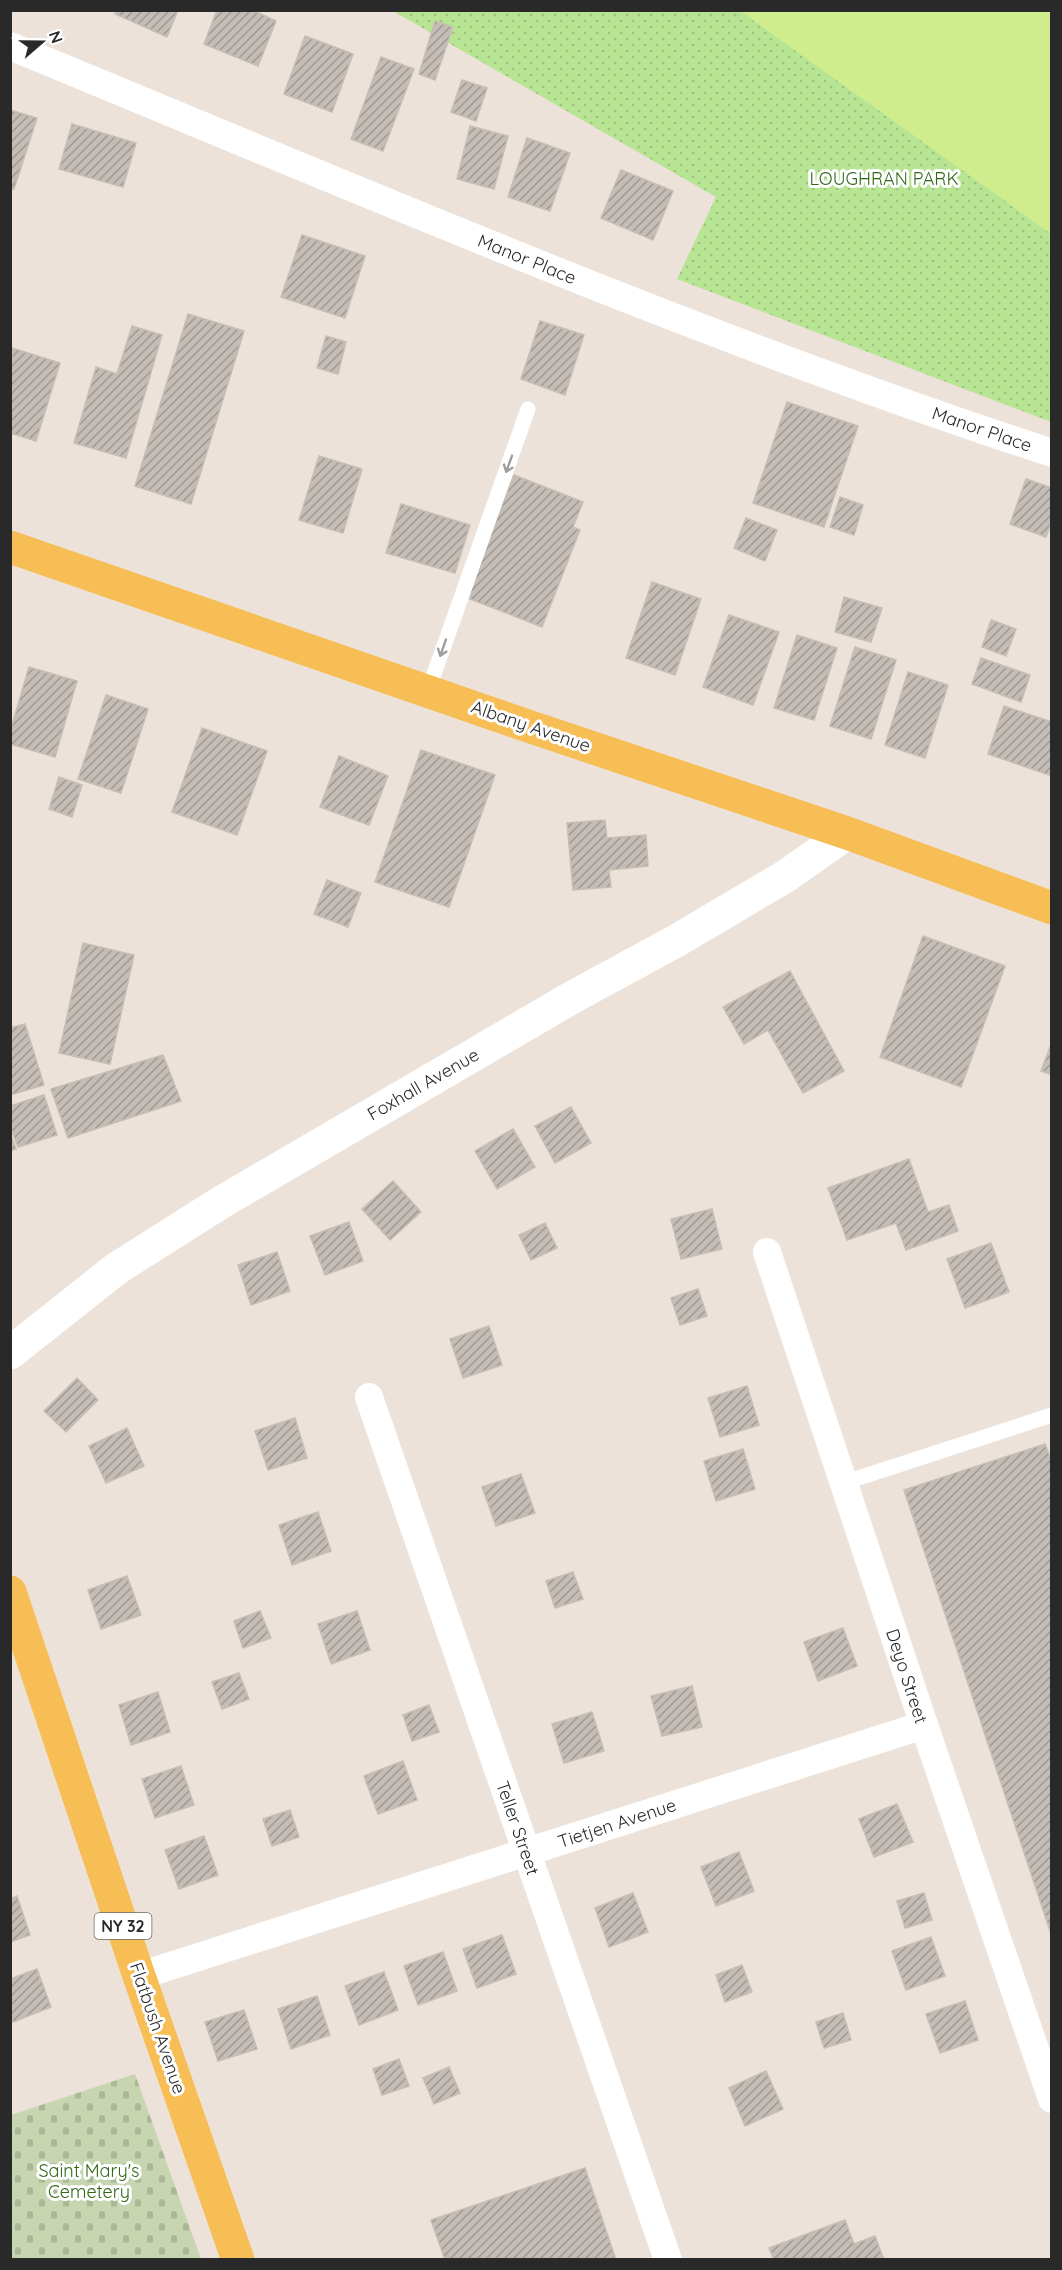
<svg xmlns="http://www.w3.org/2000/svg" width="1062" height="2270" font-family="Quicksand,sans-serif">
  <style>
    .cemetery { fill: url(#cemetery-stones) }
    .park { fill: url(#park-dots) }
    .pitch { fill: #d0ed8e }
    .building { fill: url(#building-hatch); stroke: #c7beb3; stroke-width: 1.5 }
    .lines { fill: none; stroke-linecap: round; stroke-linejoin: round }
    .service { stroke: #fff; stroke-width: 15 }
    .minor { stroke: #fff; stroke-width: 28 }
    .tertiary { stroke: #fff; stroke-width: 33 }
    .primary { stroke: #f6be54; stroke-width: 33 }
    .oneway { stroke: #9f9f9f }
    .labels { text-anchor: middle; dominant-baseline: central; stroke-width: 6; stroke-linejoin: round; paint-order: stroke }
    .shield { fill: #fff; stroke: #696969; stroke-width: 1.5 }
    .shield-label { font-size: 16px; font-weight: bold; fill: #292929 }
    .park-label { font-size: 18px; fill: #316816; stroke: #fff }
    .street-label { font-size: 18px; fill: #292929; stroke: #fff }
  </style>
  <defs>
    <pattern id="cemetery-stones" width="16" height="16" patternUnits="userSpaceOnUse" patternTransform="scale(1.5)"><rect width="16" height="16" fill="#c7d6b0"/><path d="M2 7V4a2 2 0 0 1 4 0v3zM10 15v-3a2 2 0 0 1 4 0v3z" fill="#abb897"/></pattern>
    <pattern id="park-dots" width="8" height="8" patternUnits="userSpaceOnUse" patternTransform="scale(1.5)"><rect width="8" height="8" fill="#b8e593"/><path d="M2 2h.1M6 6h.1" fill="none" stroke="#9ec47f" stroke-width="1.8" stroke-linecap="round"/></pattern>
    <pattern id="building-hatch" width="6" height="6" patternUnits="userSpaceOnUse" patternTransform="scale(1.5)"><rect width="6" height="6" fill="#c4bcb6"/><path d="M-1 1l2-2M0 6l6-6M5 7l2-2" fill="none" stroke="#9f9994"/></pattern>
  </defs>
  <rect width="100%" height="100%" fill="#ece2d9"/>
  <polygon class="cemetery" points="135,2074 201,2259 11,2259 11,2115"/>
  <polygon class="park" points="393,11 1051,11 1051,422 677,279 716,197"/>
  <polygon class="pitch" points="740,11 1051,11 1051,234"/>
  <g class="building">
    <polygon points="117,10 178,10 167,37 115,14"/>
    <polygon points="217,10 252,10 276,21 258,66 204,44"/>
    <polygon points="435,21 453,27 435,80 419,74"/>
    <polygon points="305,36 353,54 332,112 284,94"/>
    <polygon points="381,57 414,69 383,151 351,139"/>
    <polygon points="462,80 487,88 476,121 451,112"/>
    <polygon points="10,110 37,118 14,189 10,188"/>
    <polygon points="72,124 136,143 123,187 59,169"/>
    <polygon points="470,126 508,136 494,189 457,179"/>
    <polygon points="527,138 570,153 550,211 508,197"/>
    <polygon points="621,170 673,191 653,240 601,218"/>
    <polygon points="302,235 365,256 345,318 281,297"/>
    <polygon points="188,314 244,331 191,504 135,486"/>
    <polygon points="540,321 584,335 565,395 521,379"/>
    <polygon points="132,326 162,335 126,458 74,443 96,367 117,374"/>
    <polygon points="326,336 346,342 338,374 317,368"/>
    <polygon points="12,348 60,363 36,441 10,433"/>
    <polygon points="787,402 858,426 824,527 753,503"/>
    <polygon points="319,456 362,469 343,533 299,520"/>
    <polygon points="514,475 583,502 573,527 580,530 542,627 465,597"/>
    <polygon points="1026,479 1052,488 1052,520 1046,537 1010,524"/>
    <polygon points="840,497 863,505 854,535 830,527"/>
    <polygon points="401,504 470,525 455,573 386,553"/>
    <polygon points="746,518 777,530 765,561 734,548"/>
    <polygon points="652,582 701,599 675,675 626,658"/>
    <polygon points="844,597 882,608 871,642 835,632"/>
    <polygon points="729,615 779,632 753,705 703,687"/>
    <polygon points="991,620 1016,629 1006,656 982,647"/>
    <polygon points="797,635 837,648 814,720 774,708"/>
    <polygon points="855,647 896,660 871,739 830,726"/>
    <polygon points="981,658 1030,675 1021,702 972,684"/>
    <polygon points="29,667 77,681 55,757 10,744 10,732"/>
    <polygon points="908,672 948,685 925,758 885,745"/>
    <polygon points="106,695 148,709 121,793 78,779"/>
    <polygon points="1004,706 1052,722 1052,776 988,754"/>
    <polygon points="202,728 267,751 237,835 172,812"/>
    <polygon points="421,750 495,775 449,907 375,882"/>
    <polygon points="339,756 388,776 369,825 320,807"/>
    <polygon points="59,777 82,785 72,817 49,809"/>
    <polygon points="605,820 607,838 646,835 648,866 609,870 611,887 573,890 567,823"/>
    <polygon points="327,880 361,893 348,927 314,914"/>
    <polygon points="923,936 1005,966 961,1087 880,1057"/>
    <polygon points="83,943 134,955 110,1064 59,1053"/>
    <polygon points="790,971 844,1071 803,1093 768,1030 744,1044 723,1007"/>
    <polygon points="25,1024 44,1085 10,1095 10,1028"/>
    <polygon points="1052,1042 1052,1075 1041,1071"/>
    <polygon points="163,1055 181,1101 68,1138 51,1089"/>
    <polygon points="44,1095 57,1135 18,1147 10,1126 10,1106"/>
    <polygon points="571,1107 591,1143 555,1163 535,1126"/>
    <polygon points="513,1129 535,1167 497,1189 475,1151"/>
    <polygon points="10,1133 16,1149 10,1151"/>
    <polygon points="909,1159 928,1212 949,1205 958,1231 906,1250 896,1223 847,1240 828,1188"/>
    <polygon points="393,1181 421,1212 390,1240 362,1209"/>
    <polygon points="712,1209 722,1249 681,1259 671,1219"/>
    <polygon points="349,1222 363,1261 325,1275 310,1236"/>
    <polygon points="545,1223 557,1248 531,1260 519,1235"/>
    <polygon points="991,1243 1009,1292 965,1308 947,1259"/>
    <polygon points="277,1252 290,1291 251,1305 238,1265"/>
    <polygon points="698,1289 707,1316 680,1325 671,1298"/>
    <polygon points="489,1326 502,1365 463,1378 450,1339"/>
    <polygon points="77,1378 98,1400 66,1432 44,1411"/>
    <polygon points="747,1386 759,1425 720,1437 708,1398"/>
    <polygon points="295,1418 307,1458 268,1470 255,1431"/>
    <polygon points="127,1428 144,1466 106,1483 89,1446"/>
    <polygon points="1045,1444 1052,1462 1052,1937 904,1490"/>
    <polygon points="743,1449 755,1489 716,1501 704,1461"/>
    <polygon points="521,1474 535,1513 496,1526 482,1487"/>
    <polygon points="318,1512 331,1551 292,1565 279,1525"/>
    <polygon points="573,1572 583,1599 555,1608 546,1581"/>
    <polygon points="127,1576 141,1615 101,1629 88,1590"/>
    <polygon points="260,1611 271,1638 243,1648 234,1621"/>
    <polygon points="357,1611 370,1650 331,1664 318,1624"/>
    <polygon points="843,1628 857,1666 818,1681 804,1642"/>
    <polygon points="239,1673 249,1699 222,1709 212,1682"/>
    <polygon points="692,1686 702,1727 662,1736 651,1696"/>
    <polygon points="158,1692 170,1732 131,1745 119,1705"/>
    <polygon points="429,1705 439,1732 412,1741 403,1715"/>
    <polygon points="592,1712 604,1751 564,1763 552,1724"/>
    <polygon points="403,1761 417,1800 378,1814 364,1776"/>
    <polygon points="181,1766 194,1805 155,1818 142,1779"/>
    <polygon points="897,1804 913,1842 874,1857 859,1819"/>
    <polygon points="290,1810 299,1837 272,1846 263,1819"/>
    <polygon points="204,1836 218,1875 179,1889 165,1850"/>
    <polygon points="739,1852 754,1891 716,1906 701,1867"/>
    <polygon points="633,1893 648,1932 609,1947 595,1908"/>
    <polygon points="924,1893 932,1920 905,1928 897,1901"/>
    <polygon points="17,1896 30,1935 10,1942 10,1899"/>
    <polygon points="502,1935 516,1974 477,1988 463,1949"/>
    <polygon points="931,1937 945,1976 906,1990 892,1951"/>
    <polygon points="443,1952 457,1991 418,2005 404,1966"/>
    <polygon points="742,1965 752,1992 725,2002 716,1975"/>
    <polygon points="37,1969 51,2007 13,2022 10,2016 10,1979"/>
    <polygon points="384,1972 398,2010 359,2025 345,1986"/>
    <polygon points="317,1996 330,2035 291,2049 278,2009"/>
    <polygon points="965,2001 978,2040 940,2053 926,2014"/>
    <polygon points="244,2010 257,2049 218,2061 205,2022"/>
    <polygon points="843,2013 851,2040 824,2048 816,2022"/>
    <polygon points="399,2059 409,2086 382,2095 373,2069"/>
    <polygon points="449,2067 460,2093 434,2104 423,2078"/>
    <polygon points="766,2071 783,2109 745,2126 729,2088"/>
    <polygon points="585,2168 616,2260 445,2260 431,2220"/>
    <polygon points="845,2220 854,2244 875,2236 884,2260 774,2260 769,2248"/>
  </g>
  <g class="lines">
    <g class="service">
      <polyline points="428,691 528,409"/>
      <polyline points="843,1483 1052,1415"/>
    </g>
    <g class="minor">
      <path d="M10 46C355 188 697 337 1052 453"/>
      <polyline points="767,1252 924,1725 1052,2099"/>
      <polyline points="369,1397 668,2260"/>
      <polyline points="139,1976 924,1725"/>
    </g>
    <polyline class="tertiary" points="10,1353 116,1269 220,1203 571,998 676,941 786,876 847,833"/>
    <g class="primary">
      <polyline points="10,547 522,724 847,833 1052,908"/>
      <polyline points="10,1592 139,1976 238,2260"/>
    </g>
  </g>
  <defs><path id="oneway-shaft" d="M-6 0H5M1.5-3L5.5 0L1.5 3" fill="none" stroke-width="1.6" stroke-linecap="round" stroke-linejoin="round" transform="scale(1.5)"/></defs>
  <g class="oneway">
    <use href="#oneway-shaft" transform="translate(509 464) rotate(110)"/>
    <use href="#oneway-shaft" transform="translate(443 648) rotate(109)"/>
  </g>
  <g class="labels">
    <rect class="shield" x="94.5" y="1913" width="57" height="26" rx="4.5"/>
    <g class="shield-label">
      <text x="123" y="1926">NY 32</text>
    </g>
    <g class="park-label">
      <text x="884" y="178">LOUGHRAN PARK</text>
      <text x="89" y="2170">Saint Mary's<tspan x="89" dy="21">Cemetery</tspan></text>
    </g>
    <g class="street-label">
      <text transform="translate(527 259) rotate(22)">Manor Place</text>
      <text transform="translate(982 429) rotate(19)">Manor Place</text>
      <text transform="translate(531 726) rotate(19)">Albany Avenue</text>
      <text transform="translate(423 1084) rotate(-30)">Foxhall Avenue</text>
      <text transform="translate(907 1676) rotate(72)">Deyo Street</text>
      <text transform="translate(617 1823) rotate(-18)">Tietjen Avenue</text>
      <text transform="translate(518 1828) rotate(71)">Teller Street</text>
      <text transform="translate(158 2028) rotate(71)">Flatbush Avenue</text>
    </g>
  </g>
  <rect width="1062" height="2270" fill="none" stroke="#292929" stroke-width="24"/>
  <g transform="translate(42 42) rotate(70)" stroke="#ffffff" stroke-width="4.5" paint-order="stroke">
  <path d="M0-4.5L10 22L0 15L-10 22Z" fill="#292929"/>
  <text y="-9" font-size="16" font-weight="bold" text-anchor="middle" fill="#292929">N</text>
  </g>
</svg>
